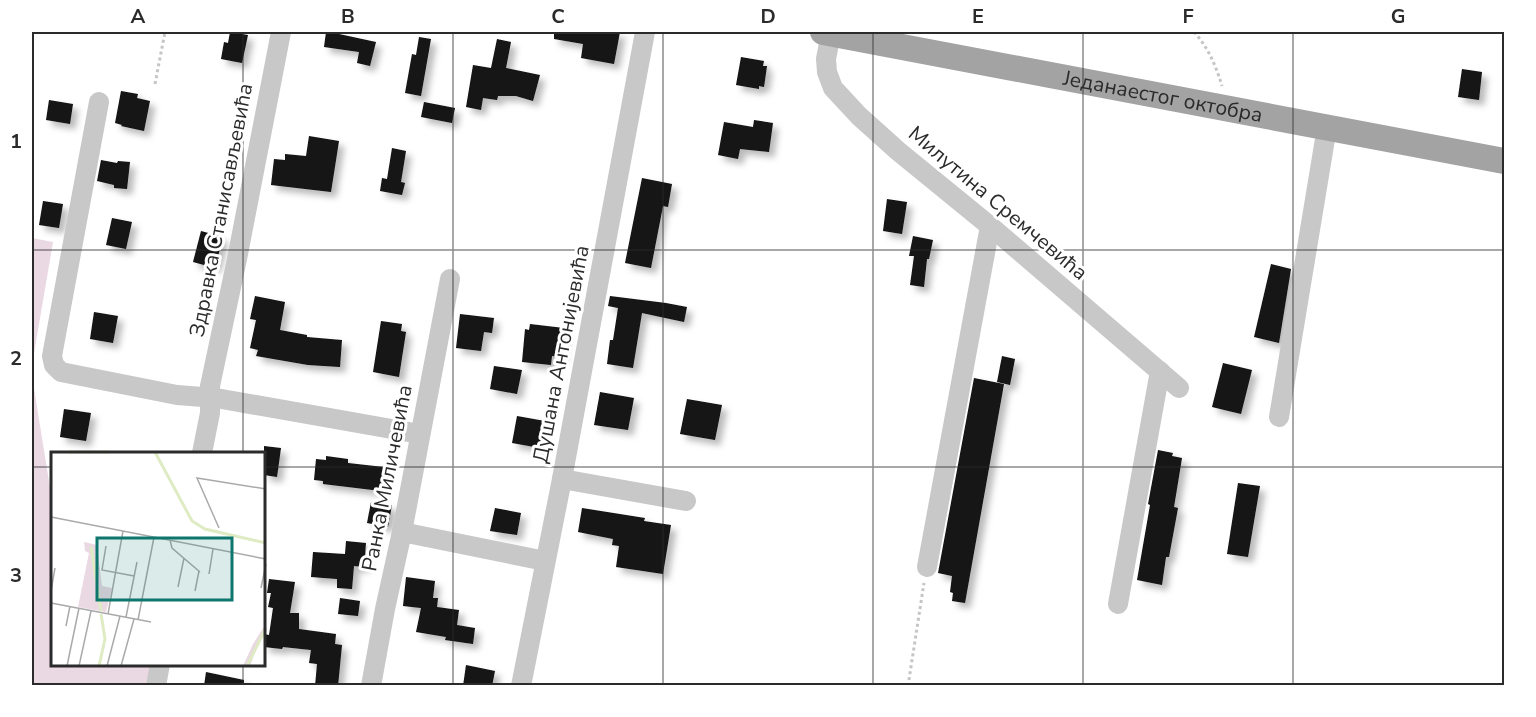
<svg xmlns="http://www.w3.org/2000/svg" width="1536" height="717" font-family="'Nunito Sans',sans-serif">
  <style>
    .green { fill: #ead8e3 }
    .building { fill: #121212; filter: url(#shadow) }
    .lines { fill: none; stroke-linecap: round; stroke-linejoin: round }
    .path { stroke: #c5c5c5; stroke-width: 3; stroke-dasharray: 3 3; stroke-linecap: butt }
    .minor { stroke: #c8c8c8; stroke-width: 20 }
    .major { stroke: #a3a3a3; stroke-width: 26 }
    .grid { fill: none; stroke: #2b2b2b; stroke-width: 1.5; stroke-opacity: 0.55 }
    .labels { text-anchor: middle; dominant-baseline: central; stroke-width: 6; stroke-linejoin: round; paint-order: stroke }
    .street-label { font-size: 21px; fill: #2b2b2b; stroke: #fff }
    .inset-river { fill: none; stroke: #deebc3; stroke-width: 3 }
    .inset-road { fill: none; stroke: #aaa; stroke-width: 1.5 }
    .view { fill: #0f766e; fill-opacity: 0.15; stroke: #0f766e; stroke-width: 3 }
    .inset-edge { fill: none; stroke: #2b2b2b; stroke-width: 3 }
    .neatline { fill: none; stroke: #2b2b2b; stroke-width: 2 }
    .grid-label { font-size: 20px; text-anchor: middle; font-weight: bold; fill: #2b2b2b }
  </style>
  <defs>
    <filter id="shadow"><feDropShadow dx="5.5" dy="5.5" stdDeviation="3" flood-color="#0004"/></filter>
  </defs>
  <rect width="100%" height="100%" fill="#fff"/>
  <g class="green">
    <polygon points="32,238 53,242 32,365"/>
    <polygon points="32,376 52,500 52,664 151,665 146,685 32,685"/>
  </g>
  <g class="building">
    <polygon points="230,32 248,35 242,63 221,59 224,42 228,43"/>
    <polygon points="326,32 339,32 339,34 376,42 370,66 357,63 359,52 324,47"/>
    <polygon points="554,32 620,32 614,64 581,58 583,44 554,39"/>
    <polygon points="419,37 431,39 421,96 405,93 412,54 416,55"/>
    <polygon points="497,39 511,42 506,68 540,75 533,101 516,96 498,96 497,100 483,98 481,110 466,107 473,65 491,68"/>
    <polygon points="741,57 764,61 763,66 767,66 764,87 759,86 759,89 736,85"/>
    <polygon points="1462,69 1482,72 1479,100 1458,97"/>
    <polygon points="121,91 138,94 137,98 150,101 144,131 121,126 122,125 115,123"/>
    <polygon points="49,100 73,104 70,124 46,120"/>
    <polygon points="424,102 455,108 452,123 421,117"/>
    <polygon points="754,120 773,123 769,152 740,149 738,159 718,155 724,122 753,127"/>
    <polygon points="309,136 339,141 331,192 271,185 274,159 285,160 285,154 306,156"/>
    <polygon points="392,148 406,151 401,182 405,183 402,195 380,191 382,178 387,179"/>
    <polygon points="101,160 117,163 118,161 130,162 127,189 114,188 114,185 97,181"/>
    <polygon points="642,178 672,184 668,207 663,206 651,268 625,263"/>
    <polygon points="887,199 907,202 902,234 883,231"/>
    <polygon points="43,201 63,204 59,228 39,225"/>
    <polygon points="112,218 132,222 126,249 106,245"/>
    <polygon points="201,231 223,237 215,268 193,262"/>
    <polygon points="913,236 933,240 929,259 927,259 924,287 910,285 914,256 909,256"/>
    <polygon points="1271,264 1291,269 1279,343 1254,337"/>
    <polygon points="255,296 285,302 280,330 307,335 307,337 342,340 340,367 308,365 256,356 258,350 250,348 256,320 250,319"/>
    <polygon points="610,296 666,303 687,307 684,322 642,313 633,368 607,364 610,340 613,340 618,308 608,306"/>
    <polygon points="94,312 118,316 113,343 90,339"/>
    <polygon points="460,314 494,318 492,333 484,332 481,351 456,348"/>
    <polygon points="381,321 402,324 401,331 406,332 399,377 373,372"/>
    <polygon points="530,324 564,328 561,357 552,356 551,365 522,362 525,329 529,330"/>
    <polygon points="1002,356 1015,359 1010,385 997,382"/>
    <polygon points="1223,363 1252,370 1241,414 1212,407"/>
    <polygon points="494,366 522,370 517,394 490,389"/>
    <polygon points="974,378 1004,384 965,603 952,601 953,593 950,592 952,576 938,573"/>
    <polygon points="600,392 634,398 628,430 594,425"/>
    <polygon points="687,399 722,405 715,440 680,434"/>
    <polygon points="64,409 91,413 86,441 60,437"/>
    <polygon points="517,416 545,421 540,448 512,443"/>
    <polygon points="264,446 281,448 277,477 264,475"/>
    <polygon points="1158,450 1173,453 1172,456 1182,458 1174,507 1178,508 1169,557 1166,557 1162,585 1137,580 1150,505 1148,504"/>
    <polygon points="326,456 348,459 348,463 384,467 381,491 323,484 323,481 314,480 316,459 326,460"/>
    <polygon points="1238,483 1260,486 1248,557 1227,554"/>
    <polygon points="371,502 392,505 388,527 367,523"/>
    <polygon points="495,508 521,513 517,535 490,531"/>
    <polygon points="582,508 645,518 644,521 671,525 663,574 616,567 619,546 612,545 613,539 578,532"/>
    <polygon points="346,541 366,543 364,567 354,566 352,589 337,588 337,579 311,577 313,552 345,554"/>
    <polygon points="406,577 435,581 433,598 438,598 437,607 459,610 457,625 475,628 473,644 445,640 446,637 416,632 421,608 403,606"/>
    <polygon points="269,579 295,582 290,613 299,613 299,629 336,634 335,644 342,645 338,686 315,686 317,664 309,663 311,650 283,647 282,649 264,647 264,634 269,635 273,608 268,607 271,593 267,593"/>
    <polygon points="340,598 360,601 358,616 338,614"/>
    <polygon points="466,665 495,671 492,686 463,686"/>
    <polygon points="206,672 244,680 244,686 204,686"/>
  </g>
  <g class="lines">
    <g class="path">
      <path d="M1194 32C1208 47 1216 66 1222 86"/>
      <polyline points="155,84 165,32"/>
      <polyline points="908,686 924,583"/>
    </g>
    <g class="minor">
      <polyline points="831,33 826,59 827,72 833,88 859,116 898,151 996,231 1179,388"/>
      <polyline points="99,102 52,356 54,365 61,372 177,395 216,398 420,434"/>
      <polyline points="1279,417 1327,127"/>
      <polyline points="202,453 210,413 210,386 237,259 281,32"/>
      <polyline points="562,479 686,501"/>
      <polyline points="402,532 545,561"/>
      <polyline points="927,567 990,226"/>
      <polyline points="1118,604 1160,371"/>
      <polyline points="156,686 160,664"/>
      <polyline points="371,686 385,609 402,532 450,279"/>
      <polyline points="521,686 562,479 645,32"/>
    </g>
    <path class="major" id="s1" d="M823 32 1504 161"/>
  </g>
  <path class="grid" d="M243 32V453M453 32V686M663 32V686M873 32V686M1083 32V686M1293 32V686M32 250H1504M32 467H52M264 467H1504M243 664V686"/>
  <g class="labels">
    <g class="street-label">
      <text stroke="none"><textPath href="#s1" startOffset="346">Једанаестог октобра</textPath></text>
      <text transform="translate(998 203) rotate(40)">Милутина Сремчевића</text>
      <text transform="translate(221 210) rotate(-79)">Здравка Станисављевића</text>
      <text transform="translate(561 354) rotate(-79)">Душана Антонијевића</text>
      <text transform="translate(387 478) rotate(-79)">Ранка Миличевића</text>
    </g>
  </g>
  <g transform="translate(51 452)">
    <rect width="214" height="214" fill="#fff"/>
    <path d="M33 90 46 93 51 134 61 136 55 160 27 155 38 101 34 99ZM214 173 199 214H192L202 192Z" fill="#ead8e3"/>
    <path class="inset-river" d="M18 0H58M104 0 141 69 154 77 215 91M40 95 50 159M48 214 54 187 50 162M196 214 215 176"/>
    <path class="inset-road" d="M0 65 215 107M168 76 146 26 215 37M119 88 121 96 149 120M55 94 51 118 83 124M158 122 162 97M127 135 133 106M210 136 215 112M0 139 4 116M144 139 148 119M0 151 100 170M57 162 72 79M75 165 86 110M87 168 103 85M15 174 19 154M16 214 28 156M28 214 40 159M56 214 69 164M70 214 83 167"/>
    <path class="view" d="M46 86H181V148H46Z"/>
    <rect width="214" height="214" class="inset-edge"/>
  </g>
  <rect width="1536" height="717" fill="none" stroke="#ffffff" stroke-width="66"/>
  <rect x="33" y="33" width="1470" height="651" class="neatline"/>
  <g class="grid-label">
    <text x="138" y="23">A</text>
    <text x="348" y="23">B</text>
    <text x="558" y="23">C</text>
    <text x="768" y="23">D</text>
    <text x="978" y="23">E</text>
    <text x="1188" y="23">F</text>
    <text x="1398" y="23">G</text>
    <text x="16" y="148">1</text>
    <text x="16" y="365">2</text>
    <text x="16" y="582">3</text>
  </g>
</svg>
